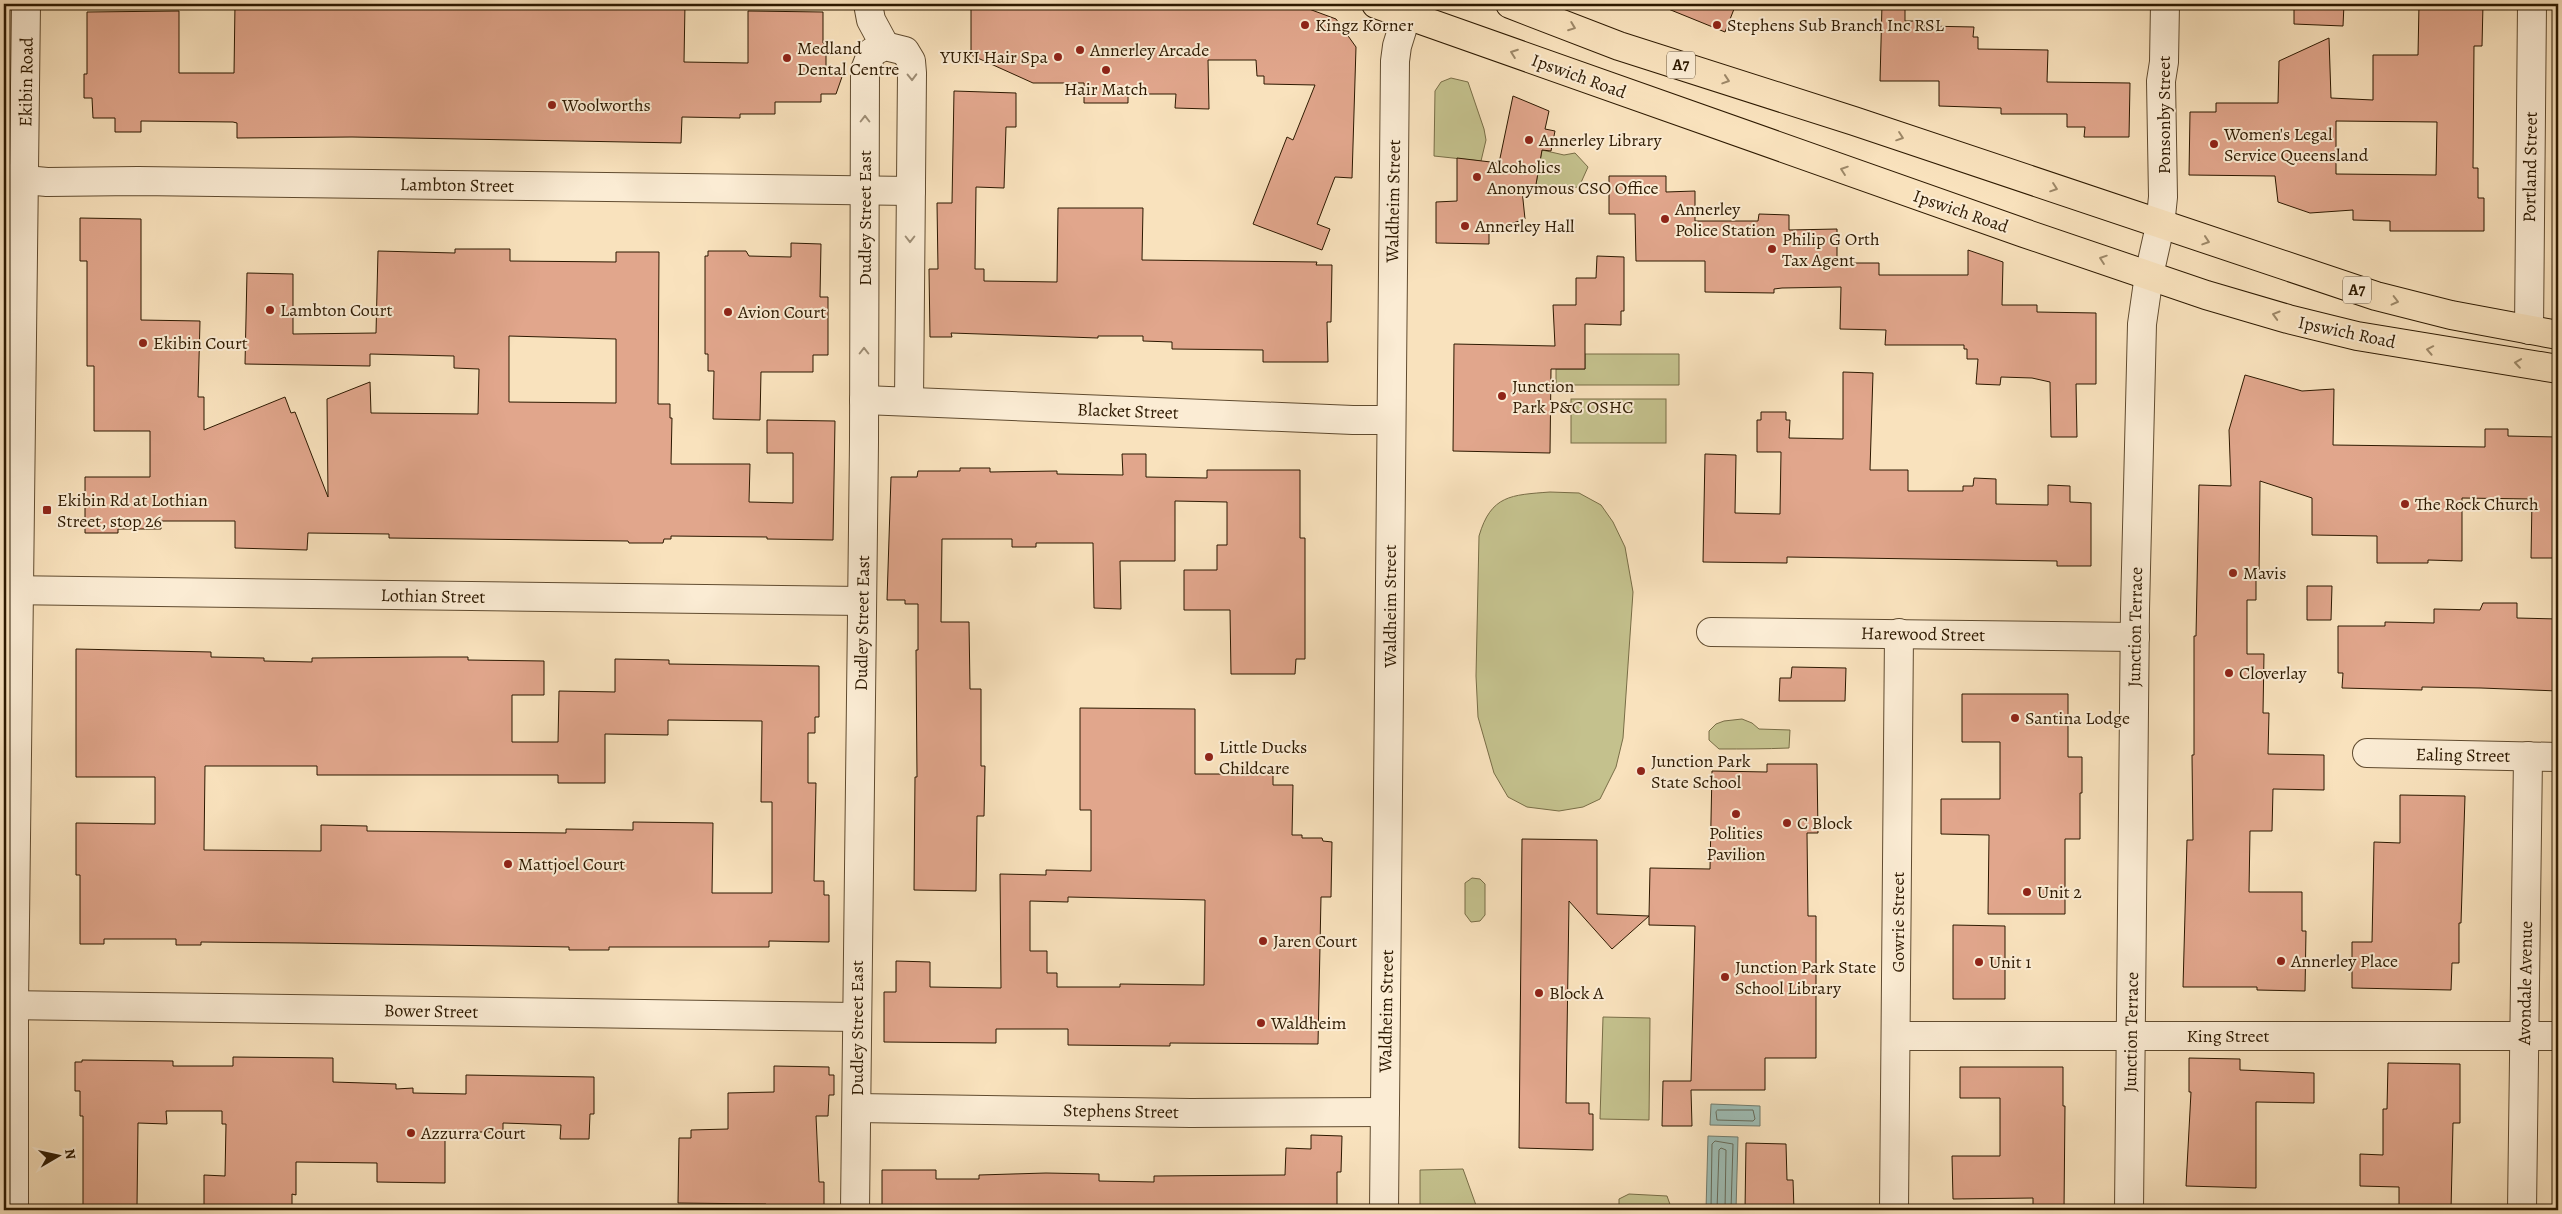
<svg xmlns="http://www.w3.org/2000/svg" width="2562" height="1214" font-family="Alegreya,serif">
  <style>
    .green { fill: #c4c18d; stroke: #786d46 }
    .water { fill: #9ebdb5; stroke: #717b6d }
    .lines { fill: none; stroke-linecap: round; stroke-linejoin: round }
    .shore { stroke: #666b5a; stroke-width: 1 }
    .building { fill: #e1a68c; stroke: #2d1900; fill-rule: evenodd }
    .minor-casing { stroke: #604b2f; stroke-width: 30 }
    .highway-casing { stroke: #2d1900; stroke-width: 30 }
    .minor { stroke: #fbecd4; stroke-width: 28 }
    .highway { stroke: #f9e2bd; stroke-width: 28 }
    .oneway { stroke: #9d8868 }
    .oneway2 { stroke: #9e8d75 }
    .poi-dot { fill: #8f2418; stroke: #fbecd4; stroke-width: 2 }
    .labels { text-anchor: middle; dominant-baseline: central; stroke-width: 4; stroke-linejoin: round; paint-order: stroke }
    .shield { fill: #fbecd4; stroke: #6b5840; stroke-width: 1 }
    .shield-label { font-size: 16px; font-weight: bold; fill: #2d1900 }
    .poi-label { font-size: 18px; fill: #2d1900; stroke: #fbecd4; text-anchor: start }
    .street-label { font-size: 18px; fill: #2d1900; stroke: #fbecd4 }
  </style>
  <rect width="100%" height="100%" fill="#f9e2bd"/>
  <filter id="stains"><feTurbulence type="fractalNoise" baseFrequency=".004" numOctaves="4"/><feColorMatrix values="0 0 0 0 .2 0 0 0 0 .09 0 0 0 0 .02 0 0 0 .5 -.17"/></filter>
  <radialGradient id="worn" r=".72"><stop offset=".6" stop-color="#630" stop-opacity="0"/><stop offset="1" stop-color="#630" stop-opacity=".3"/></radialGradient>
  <g class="green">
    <polygon points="1451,78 1468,82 1484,129 1486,140 1481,161 1434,156 1435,91 1441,82"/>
    <polygon points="1542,150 1564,155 1575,153 1588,167 1579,187 1535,190"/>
    <polygon points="1585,354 1679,354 1679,385 1556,385 1556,369 1585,369"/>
    <rect x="1571" y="399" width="95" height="44"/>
    <path d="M1550 492 1579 493 1601 505 1613 522 1625 547 1633 592 1623 738 1616 767 1600 799 1583 807 1559 811 1527 807 1508 797 1494 773 1478 717 1476 676 1479 536C1491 495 1511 495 1550 492Z"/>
    <path d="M1742 719 1752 723 1759 729 1790 730 1789 748C1765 749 1743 749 1719 749L1709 740V731L1716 724 1724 721Z"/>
    <polygon points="1472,878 1480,879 1485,884 1485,915 1480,921 1471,922 1465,914 1465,883"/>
    <polygon points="1603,1017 1650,1018 1649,1120 1600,1119"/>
    <polygon points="1463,1169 1477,1208 1618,1206 1618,1210 1420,1210 1420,1170"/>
    <polygon points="1629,1194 1667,1196 1672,1210 1619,1210 1619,1199"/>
  </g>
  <g class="water">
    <polygon points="1711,1104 1760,1106 1760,1126 1710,1125"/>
    <polygon points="1708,1136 1738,1137 1736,1210 1706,1210"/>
  </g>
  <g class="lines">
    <g class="shore">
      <polygon points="1718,1110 1753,1110 1755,1119 1753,1121 1717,1120 1716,1112"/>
      <polyline points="1711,1210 1712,1144 1715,1141 1733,1144 1731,1210"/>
      <polyline points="1717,1210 1719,1150 1721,1148 1726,1150 1725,1210"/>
    </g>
  </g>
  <g class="building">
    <polygon points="235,4 685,4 684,62 748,63 748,11 823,12 823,43 826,43 826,74 843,74 836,94 821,94 821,102 775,102 775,114 740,114 740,118 682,117 681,143 352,137 237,138 237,123 233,122 141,121 141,132 115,132 115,118 93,118 92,98 84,98 84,74 87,74 87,12 179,11 179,73 234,73"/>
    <polygon points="971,4 1308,4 1309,9 1336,19 1356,47 1352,178 1335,177 1317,224 1330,229 1322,250 1253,224 1287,137 1293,140 1315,85 1264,84 1264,76 1257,76 1256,60 1208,60 1209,109 1175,108 1176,94 1128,94 1128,103 1084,103 1084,83 1033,83 971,55"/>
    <polygon points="1656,4 1736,4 1725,32"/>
    <polygon points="1882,4 1905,4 1905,21 1924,21 1924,26 1974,27 1973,37 1978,37 1978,49 2048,50 2047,82 2130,83 2129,137 2084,137 2085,127 2067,127 2067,114 2001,114 2001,108 1939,106 1939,81 1880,81"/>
    <polygon points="2294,4 2344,4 2343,26 2294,24"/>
    <path d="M2419 4H2483L2482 46H2474L2473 168H2478V198H2484V231H2390V221L2353 220V210L2310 213 2278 202 2275 176 2189 175 2190 112H2216V103H2278L2279 61 2329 38 2331 98 2373 100V55H2418ZM2336 121 2437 122 2436 175 2336 174Z"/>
    <polygon points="954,91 1016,93 1016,127 1006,127 1004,188 976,187 975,269 984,269 984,281 1057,282 1058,208 1143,208 1142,260 1317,262 1316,265 1332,265 1331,322 1327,322 1328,362 1263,362 1263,350 1172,349 1172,342 1143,341 1143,336 1098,336 1098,338 951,333 952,337 930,337 929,269 938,269 937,203 952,203"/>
    <polygon points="1513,96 1549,111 1545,129 1555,131 1551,151 1542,150 1535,190 1522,190 1525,219 1489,231 1489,244 1436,243 1436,202 1457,201 1457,158 1499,163"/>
    <polygon points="1609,176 1666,176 1666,192 1695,191 1695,221 1758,221 1759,214 1789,215 1789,230 1837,229 1837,263 1879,263 1879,275 1968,275 1968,250 2003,262 2002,305 2037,305 2037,312 2096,313 2096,384 2076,384 2077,437 2051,437 2050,382 2032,378 2001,377 2000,385 1976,384 1978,359 1967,359 1967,349 1964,349 1964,345 1885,345 1886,330 1840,329 1841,287 1782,288 1774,289 1774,293 1705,292 1705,261 1636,261 1635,214 1609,214"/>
    <path d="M80 218 141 219V320L200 321 198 397H204V430L285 397 291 413 295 412 328 497 327 399 370 382 371 413 478 414 479 369 454 368V356L370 354V366L245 364 247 273 293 274V334L376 333 378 251 455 253V249H510V261L616 262V252H659L658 404H670V418H672L671 464H750L749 502 793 503V453H767V420L835 421 833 540 767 539V537L671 536V539H664L663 543H629L628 541 389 538V534L308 533 307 550 235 548V521H161V529H118V533H85V477H150V431H94V366H87V261H80ZM509 336 616 339V403L509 402Z"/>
    <polygon points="791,243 821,244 820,297 828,297 828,355 813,355 813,372 761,372 760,420 713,419 714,371 708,371 708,354 705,354 705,256 708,256 708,251 746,251 749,256 791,257"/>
    <polygon points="1597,256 1624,257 1624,311 1621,311 1621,325 1585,324 1585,369 1551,369 1550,453 1453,451 1454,344 1555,346 1553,305 1576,305 1576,278 1596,278"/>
    <polygon points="1843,372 1873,373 1870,470 1908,470 1908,491 1963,491 1963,486 1973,486 1974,478 1996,479 1996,504 2048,505 2048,485 2070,486 2070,502 2091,503 2091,566 2057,566 2057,561 1787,557 1787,563 1703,562 1705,454 1736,455 1735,513 1780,514 1781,452 1757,452 1757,420 1761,420 1761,412 1786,412 1786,420 1790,420 1789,438 1843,439"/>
    <polygon points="2245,375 2302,391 2334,389 2333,445 2485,447 2485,429 2508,429 2508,436 2557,437 2558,443 2558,558 2531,558 2532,499 2462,498 2462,561 2428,560 2428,563 2377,563 2377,536 2312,535 2312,498 2260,481 2259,578 2256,578 2256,600 2247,600 2247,654 2264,654 2263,713 2269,713 2268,754 2324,755 2324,790 2273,789 2272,831 2250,831 2249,892 2302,892 2302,931 2306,931 2305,991 2257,990 2257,987 2183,987 2187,840 2193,840 2192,755 2194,755 2194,636 2196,636 2199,485 2231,486 2229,430"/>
    <polygon points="1122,454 1146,454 1146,477 1207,478 1207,470 1300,470 1300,538 1305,538 1305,659 1296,659 1295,674 1231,674 1230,610 1184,610 1184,570 1217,570 1217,545 1227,545 1227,502 1175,501 1175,561 1120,561 1121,609 1094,608 1093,543 1036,543 1036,547 1012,547 1012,539 942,539 941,622 969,622 970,689 981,689 981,766 985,766 984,816 977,816 976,891 914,890 915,777 917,777 916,650 918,650 918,604 905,604 905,600 887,600 891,477 917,477 918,471 960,471 960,468 990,468 990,472 1057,471 1057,474 1123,475"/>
    <polygon points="2307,586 2332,586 2331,620 2307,620"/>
    <polygon points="2483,603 2517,603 2517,618 2558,619 2558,691 2481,688 2422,687 2422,690 2342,688 2343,673 2338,673 2338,626 2385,626 2385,622 2434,623 2434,609 2480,610"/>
    <path d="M76 649 211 652V657L264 658V661L312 662V658L438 657H468V660L544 661V695H512V742H558L559 691 615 692V659L669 660V664L819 666V717H815V733H808V783H816L814 881H824V895H829V942L769 941V947H609V950H569V947L302 943 201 942V945H176V939H104V944H80V875H76V823L155 824V777H76ZM668 720 762 721 761 802H772V893H712L713 823 633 822V830L566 829V833L367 831V826L321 825V851L204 850 205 766H317V775H558V783H605V734L668 735Z"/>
    <polygon points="1792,667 1846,668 1845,701 1779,701 1780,678 1791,678"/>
    <polygon points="1962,694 2068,694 2068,757 2082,757 2082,793 2080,793 2080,839 2065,839 2065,914 1988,914 1989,835 1941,834 1941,799 2000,799 2000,742 1962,742"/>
    <path d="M1080 708 1195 709V774H1273V785H1293L1292 835H1302V838H1322L1323 841 1332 842 1331 897H1321L1318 1044 1170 1043V1046L1068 1045V1029H996V1043L884 1042V992H896V961L930 962V987L1001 988 1000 874 1046 875V870L1091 871V810H1080ZM1068 897 1205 900 1204 985 1120 984V987H1057V973H1047V951H1030V901L1068 902Z"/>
    <polygon points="1767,764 1817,764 1818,833 1807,833 1808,916 1816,916 1816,1058 1765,1058 1765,1090 1691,1090 1692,1126 1662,1126 1663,1081 1691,1081 1695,926 1649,925 1649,916 1612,949 1569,901 1566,1103 1589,1103 1589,1114 1593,1114 1593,1150 1519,1148 1522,839 1597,840 1597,914 1649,916 1650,868 1710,869 1712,771 1767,772"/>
    <polygon points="2400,795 2465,796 2461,923 2459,923 2459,963 2452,963 2451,990 2352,988 2352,942 2372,942 2374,842 2400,843"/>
    <polygon points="1953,925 2005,926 2005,999 1953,999"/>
    <polygon points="233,1057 333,1058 333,1082 396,1084 396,1089 413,1088 413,1093 466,1094 466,1075 594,1077 594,1114 590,1114 589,1139 560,1139 561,1125 503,1123 503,1132 445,1132 445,1183 377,1182 377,1163 296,1162 296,1195 292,1194 292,1205 204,1206 204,1175 225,1176 226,1124 222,1124 222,1111 166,1111 167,1124 138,1123 137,1206 83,1205 83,1116 80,1116 80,1091 75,1091 75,1062 82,1062 82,1060 173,1061 173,1066 233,1066"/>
    <polygon points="2189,1058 2240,1059 2240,1070 2314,1073 2314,1103 2256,1102 2256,1188 2186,1186 2191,1092 2189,1092"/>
    <polygon points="2388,1063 2460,1064 2460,1123 2453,1123 2451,1210 2399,1210 2399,1187 2360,1186 2360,1154 2383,1155 2383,1109 2387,1109"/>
    <polygon points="774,1066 829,1067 829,1075 834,1075 834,1095 829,1095 828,1116 816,1116 819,1182 824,1182 824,1209 766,1208 766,1204 678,1203 679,1138 691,1138 691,1130 728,1129 728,1093 774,1092"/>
    <polygon points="1960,1067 2063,1067 2063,1106 2065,1106 2064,1210 2033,1210 2033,1198 1953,1199 1952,1156 2000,1156 2000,1098 1960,1098"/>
    <polygon points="1311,1135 1342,1136 1341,1172 1337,1172 1337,1210 882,1210 882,1170 936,1170 936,1179 979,1179 979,1175 1046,1173 1099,1174 1099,1181 1154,1182 1154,1176 1285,1175 1286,1148 1311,1149"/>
    <polygon points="1746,1143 1786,1144 1787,1180 1793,1180 1794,1210 1745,1210"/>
  </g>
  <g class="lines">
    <g class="minor-casing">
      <g id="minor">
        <polyline points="868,4 871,20 885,46"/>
        <polyline points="4,178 47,182 138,181 911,191"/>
        <polyline points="2529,330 2532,4"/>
        <polyline points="864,400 1353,420 1391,420"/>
        <polyline points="4,590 862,601"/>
        <polyline points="1711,632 2135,637"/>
        <polyline points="2367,753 2558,757"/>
        <polyline points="4,1005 857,1017"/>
        <polyline points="1897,1036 2558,1036"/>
        <polyline points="857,1108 1191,1113 1385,1112"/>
        <polyline points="14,1210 14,1005 26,4"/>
        <polyline points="855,1210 864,442 865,70 872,52 885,46 905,51 911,61 912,73 909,401"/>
        <polyline points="1384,1210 1395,61 1397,46 1410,4"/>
        <polyline points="1894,1210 1899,633"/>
        <polyline points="2129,1210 2135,609 2142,324 2149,275 2160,226 2163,197 2161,81 2164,62 2165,4"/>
        <polyline points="2522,1210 2528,756"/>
      </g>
    </g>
    <g class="highway-casing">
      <g id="highway">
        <polyline points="1376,4 2024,233 2206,295 2288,319 2357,336 2558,369"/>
        <polyline points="1510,4 1619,46 1854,121 2376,296 2451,315 2558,335"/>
      </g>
    </g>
    <use href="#minor" class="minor"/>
    <use href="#highway" class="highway"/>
  </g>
  <defs><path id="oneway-chevron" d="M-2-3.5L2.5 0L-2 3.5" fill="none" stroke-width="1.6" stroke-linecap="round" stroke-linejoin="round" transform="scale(1.25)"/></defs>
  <g class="oneway">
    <use href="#oneway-chevron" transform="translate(1572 27) rotate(21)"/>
    <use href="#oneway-chevron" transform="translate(1514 53) rotate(-160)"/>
    <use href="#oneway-chevron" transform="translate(1726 80) rotate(18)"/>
    <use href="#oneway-chevron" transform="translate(1900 137) rotate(19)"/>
    <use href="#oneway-chevron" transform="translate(1844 170) rotate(-161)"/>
    <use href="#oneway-chevron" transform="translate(2054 188) rotate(19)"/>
    <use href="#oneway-chevron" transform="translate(2206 241) rotate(18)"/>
    <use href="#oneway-chevron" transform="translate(2103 259) rotate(-161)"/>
    <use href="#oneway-chevron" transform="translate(2395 301) rotate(14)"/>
    <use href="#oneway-chevron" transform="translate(2276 315) rotate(-164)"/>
    <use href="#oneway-chevron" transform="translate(2430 350) rotate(-169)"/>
    <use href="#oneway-chevron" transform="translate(2518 363) rotate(-172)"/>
  </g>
  <g class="oneway2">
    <use href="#oneway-chevron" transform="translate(912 77) rotate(89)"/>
    <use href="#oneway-chevron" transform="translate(865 119) rotate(-90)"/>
    <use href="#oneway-chevron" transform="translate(910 239) rotate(90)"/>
    <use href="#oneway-chevron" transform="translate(864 351) rotate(-90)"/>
  </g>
  <g class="poi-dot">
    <circle cx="1305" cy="25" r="5"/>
    <circle cx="1717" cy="25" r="5"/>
    <circle cx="1080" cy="50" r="5"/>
    <circle cx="1058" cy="57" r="5"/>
    <circle cx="787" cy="58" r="5"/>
    <circle cx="1106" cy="70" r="5"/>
    <circle cx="552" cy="105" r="5"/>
    <circle cx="1529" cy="140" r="5"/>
    <circle cx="2214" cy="144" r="5"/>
    <circle cx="1477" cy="177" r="5"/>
    <circle cx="1665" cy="219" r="5"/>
    <circle cx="1465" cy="226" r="5"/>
    <circle cx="1772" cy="249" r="5"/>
    <circle cx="270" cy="310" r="5"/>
    <circle cx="728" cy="312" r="5"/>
    <circle cx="143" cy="343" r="5"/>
    <circle cx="1502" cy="396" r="5"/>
    <circle cx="2405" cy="504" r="5"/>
    <rect x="42" y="505" width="10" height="10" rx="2.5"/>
    <circle cx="2233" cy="573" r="5"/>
    <circle cx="2229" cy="673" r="5"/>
    <circle cx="2015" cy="718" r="5"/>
    <circle cx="1209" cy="757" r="5"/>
    <circle cx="1641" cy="771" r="5"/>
    <circle cx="1736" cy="814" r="5"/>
    <circle cx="1787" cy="823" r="5"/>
    <circle cx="508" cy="864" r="5"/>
    <circle cx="2027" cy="892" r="5"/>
    <circle cx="1263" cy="941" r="5"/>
    <circle cx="2281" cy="961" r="5"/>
    <circle cx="1979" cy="962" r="5"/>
    <circle cx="1725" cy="977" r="5"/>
    <circle cx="1539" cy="993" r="5"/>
    <circle cx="1261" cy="1023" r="5"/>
    <circle cx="411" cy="1133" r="5"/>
  </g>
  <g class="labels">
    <g class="shield">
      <rect x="1667" y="51.5" width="28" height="27" rx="4"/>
      <rect x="2343" y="276.5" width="28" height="27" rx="4"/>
    </g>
    <g class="shield-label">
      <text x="1681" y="65">A7</text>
      <text x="2357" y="290">A7</text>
    </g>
    <g class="poi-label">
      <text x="1315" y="25">Kingz Korner</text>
      <text x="1727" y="25">Stephens Sub Branch Inc RSL</text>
      <text x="797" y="48">Medland<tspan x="797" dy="21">Dental Centre</tspan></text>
      <text x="1090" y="50">Annerley Arcade</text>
      <text x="1048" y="57" text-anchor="end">YUKI Hair Spa</text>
      <text x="1106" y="89" text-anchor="middle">Hair Match</text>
      <text x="562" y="105">Woolworths</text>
      <text x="2224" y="134">Women's Legal<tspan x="2224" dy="21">Service Queensland</tspan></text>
      <text x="1539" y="140">Annerley Library</text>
      <text x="1487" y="167">Alcoholics<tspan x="1487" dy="21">Anonymous CSO Office</tspan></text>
      <text x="1675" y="209">Annerley<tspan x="1675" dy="21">Police Station</tspan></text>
      <text x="1475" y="226">Annerley Hall</text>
      <text x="1782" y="239">Philip G Orth<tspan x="1782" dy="21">Tax Agent</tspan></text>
      <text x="280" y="310">Lambton Court</text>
      <text x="738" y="312">Avion Court</text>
      <text x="153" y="343">Ekibin Court</text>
      <text x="1512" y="386">Junction<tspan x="1512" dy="21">Park P&amp;C OSHC</tspan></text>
      <text x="57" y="500">Ekibin Rd at Lothian<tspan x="57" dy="21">Street, stop 26</tspan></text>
      <text x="2415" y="504">The Rock Church</text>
      <text x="2243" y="573">Mavis</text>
      <text x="2239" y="673">Cloverlay</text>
      <text x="2025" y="718">Santina Lodge</text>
      <text x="1219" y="747">Little Ducks<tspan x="1219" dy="21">Childcare</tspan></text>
      <text x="1651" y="761">Junction Park<tspan x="1651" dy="21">State School</tspan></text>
      <text x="1797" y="823">C Block</text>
      <text x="1736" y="833" text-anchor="middle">Polities<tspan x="1736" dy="21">Pavilion</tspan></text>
      <text x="518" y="864">Mattjoel Court</text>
      <text x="2037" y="892">Unit 2</text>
      <text x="1273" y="941">Jaren Court</text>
      <text x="2291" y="961">Annerley Place</text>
      <text x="1989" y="962">Unit 1</text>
      <text x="1735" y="967">Junction Park State<tspan x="1735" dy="21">School Library</tspan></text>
      <text x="1549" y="993">Block A</text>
      <text x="1271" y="1023">Waldheim</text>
      <text x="421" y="1133">Azzurra Court</text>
    </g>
    <g class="street-label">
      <text transform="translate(1579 76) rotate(20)">Ipswich Road</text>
      <text transform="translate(26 82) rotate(-89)">Ekibin Road</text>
      <text transform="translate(2164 115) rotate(-90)">Ponsonby Street</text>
      <text transform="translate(2530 167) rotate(-89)">Portland Street</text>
      <text transform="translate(457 185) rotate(1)">Lambton Street</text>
      <text transform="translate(1393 201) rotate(-89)">Waldheim Street</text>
      <text transform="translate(1961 211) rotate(19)">Ipswich Road</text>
      <text transform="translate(865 218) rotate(-90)">Dudley Street East</text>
      <text transform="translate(2347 332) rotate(12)">Ipswich Road</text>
      <text transform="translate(1128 411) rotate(2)">Blacket Street</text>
      <text transform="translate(433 596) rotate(1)">Lothian Street</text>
      <text transform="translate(1390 606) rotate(-90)">Waldheim Street</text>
      <text transform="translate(862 623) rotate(-89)">Dudley Street East</text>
      <text transform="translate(2135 627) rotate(-89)">Junction Terrace</text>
      <text transform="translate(1923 634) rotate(1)">Harewood Street</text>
      <text transform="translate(2463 755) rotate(1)">Ealing Street</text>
      <text transform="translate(1898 922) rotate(-90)">Gowrie Street</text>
      <text transform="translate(2525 983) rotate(-89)">Avondale Avenue</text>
      <text transform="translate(431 1011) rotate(1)">Bower Street</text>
      <text transform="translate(1386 1011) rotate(-89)">Waldheim Street</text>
      <text transform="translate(857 1028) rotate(-90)">Dudley Street East</text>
      <text transform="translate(2131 1032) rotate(-89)">Junction Terrace</text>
      <text x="2228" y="1036">King Street</text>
      <text transform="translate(1121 1111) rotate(1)">Stephens Street</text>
    </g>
  </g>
  <rect width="2562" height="1214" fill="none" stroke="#f9e2bd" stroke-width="20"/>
  <rect x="5" y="5" width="2552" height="1204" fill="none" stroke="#2d1900" stroke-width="2.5"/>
  <rect x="10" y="10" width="2542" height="1194" fill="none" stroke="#2d1900"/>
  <g transform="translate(58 1156) rotate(81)" stroke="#fbecd4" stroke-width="4" paint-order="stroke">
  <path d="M0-4L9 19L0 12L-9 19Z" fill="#2d1900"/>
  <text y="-8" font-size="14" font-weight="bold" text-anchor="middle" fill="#2d1900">N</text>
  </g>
  <rect width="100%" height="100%" filter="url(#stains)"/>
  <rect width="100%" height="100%" fill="url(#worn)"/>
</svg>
